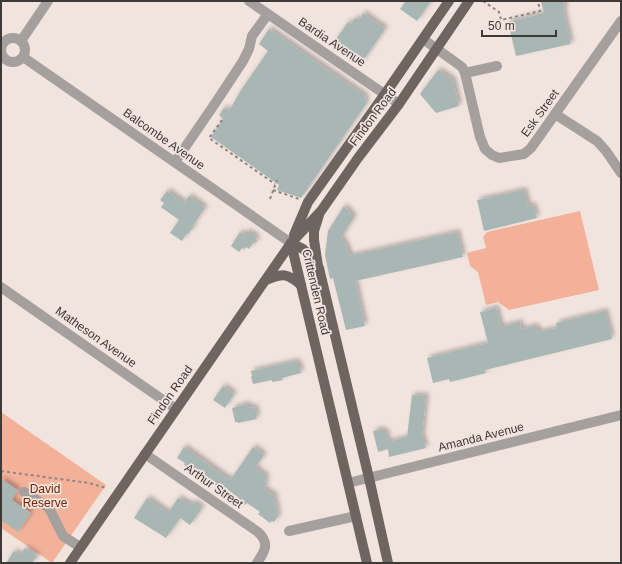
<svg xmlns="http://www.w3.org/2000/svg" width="622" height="564" font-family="Arial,sans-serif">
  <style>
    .green { fill: #f3b19a }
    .building { fill: #a8b6b4; filter: url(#shadow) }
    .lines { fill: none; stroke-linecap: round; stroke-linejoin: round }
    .path { stroke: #8f8683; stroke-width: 2; stroke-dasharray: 3 3; stroke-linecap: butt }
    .minor { stroke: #a59f9d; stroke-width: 10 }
    .major { stroke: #6e6460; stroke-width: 10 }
    .labels { text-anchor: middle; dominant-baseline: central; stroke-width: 3.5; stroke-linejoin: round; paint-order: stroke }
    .street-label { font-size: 12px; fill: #3e3837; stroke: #f1e4df }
    .park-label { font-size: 12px; fill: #742401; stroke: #f1e4df }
  </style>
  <defs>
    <filter id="shadow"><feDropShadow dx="3" dy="-3" stdDeviation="2" flood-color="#0004"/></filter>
  </defs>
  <rect width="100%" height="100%" fill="#f1e4df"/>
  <g class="green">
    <polygon points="580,211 599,290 509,310 498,302 486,305 478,272 470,266 467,253 486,248 483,237 487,232"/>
    <polygon points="1,412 106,485 52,563 1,528"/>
  </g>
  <g class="building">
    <polygon points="406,1 431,1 417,21 400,9"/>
    <polygon points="541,1 564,1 565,9 563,10 571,44 516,56 508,22 544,13"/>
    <polygon points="363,13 385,29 362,62 334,42 348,22 351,24 355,18 359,20"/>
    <polygon points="269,29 365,96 366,104 301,198 277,190 279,185 211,137 223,119 219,115 224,108 229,111 241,90 268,51 259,44"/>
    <polygon points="438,70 453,80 459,106 436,113 420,94"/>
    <polygon points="524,190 528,206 533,205 537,218 484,231 477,200"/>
    <polygon points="167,191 184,203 189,196 205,208 193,225 194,226 188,234 187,233 182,241 170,233 179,220 161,207 164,203 160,200"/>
    <polygon points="344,206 354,217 341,238 346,245 350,256 457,232 463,257 355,281 365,326 346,330 333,278 330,279 325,255 328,231"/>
    <polygon points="247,231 256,237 257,242 253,243 249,249 246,247 244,249 242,248 239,252 231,246 240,232 245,235"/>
    <polygon points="496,308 501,327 520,322 521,329 536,326 538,332 557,328 556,323 605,311 612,339 485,370 486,373 450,382 449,379 433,383 427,358 488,343 480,312"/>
    <polygon points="297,361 298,366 300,366 301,373 282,378 283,380 277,381 272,382 272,380 253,384 251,377 252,376 251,371"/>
    <polygon points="223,386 234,394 225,408 213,400"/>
    <polygon points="412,395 426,396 422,436 426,448 389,457 388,449 378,452 373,431 382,429 383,432 386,432 388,442 407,437"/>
    <polygon points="247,404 248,407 251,406 251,408 255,407 257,416 256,416 257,419 238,423 238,422 235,422 232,408"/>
    <polygon points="184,447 198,457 228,479 229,478 231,479 253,447 264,455 255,468 267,477 264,481 267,483 263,488 276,497 273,501 277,503 275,507 278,509 276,514 279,515 274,522 272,521 270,523 258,514 260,512 247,503 245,505 238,500 239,498 224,487 222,490 191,468 190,469 184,465 185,463 177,458"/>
    <polygon points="1,479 18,490 12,500 31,513 18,532 1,520"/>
    <polygon points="147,498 168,513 178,498 191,505 193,502 202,508 190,525 180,518 166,538 134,518"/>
    <polygon points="25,548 37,556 32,563 6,563 14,551 20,555"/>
  </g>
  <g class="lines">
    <g class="path">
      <polyline points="483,1 499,12 501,20 540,11 538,1"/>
      <polyline points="222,120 209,138 275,184"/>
      <polyline points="273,190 299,199"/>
      <polyline points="270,199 277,180"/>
      <polyline points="1,471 89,483 106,488"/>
    </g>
    <g class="minor">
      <polyline points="249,1 399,104"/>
      <circle cx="13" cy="50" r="12"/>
      <polyline points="423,39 462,67 465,73 480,137 485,149 492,155 499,158 524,154 531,148 621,21"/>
      <polyline points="21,41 48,1"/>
      <polyline points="23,57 291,243"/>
      <polyline points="465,73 497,66"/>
      <polyline points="555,114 597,141 606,151 621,173"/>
      <polyline points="175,162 216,102 243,61 249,49 252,36 268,14"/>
      <polyline points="1,287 176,409"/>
      <path d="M145 454 258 532C270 543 265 551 257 563"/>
      <polyline points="348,483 621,415"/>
      <polyline points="24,492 49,508 63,536 80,547"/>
      <polyline points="289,531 356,516"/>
    </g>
    <g class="major">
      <polyline points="294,235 308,202 385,94 449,1"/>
      <polyline points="291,243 303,249 308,254 319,268 369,478 388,563"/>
      <polyline points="291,243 367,563"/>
      <polyline points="318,266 314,240 314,231 319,215"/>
      <path d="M266 280C283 273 287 273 301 285"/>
      <polyline points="70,563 282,256 291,243 321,211 358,158 399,104 469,1"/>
    </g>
  </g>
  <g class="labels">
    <g class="street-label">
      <text transform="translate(332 42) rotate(34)">Bardia Avenue</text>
      <text transform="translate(540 113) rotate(-54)">Esk Street</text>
      <text transform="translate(373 117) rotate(-53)">Findon Road</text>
      <text transform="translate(164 139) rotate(35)">Balcombe Avenue</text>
      <text transform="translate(316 292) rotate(77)">Crittenden Road</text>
      <text transform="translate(96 337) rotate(35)">Matheson Avenue</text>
      <text transform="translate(170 395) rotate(-55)">Findon Road</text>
      <text transform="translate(481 437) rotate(-14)">Amanda Avenue</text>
      <text transform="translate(214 486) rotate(35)">Arthur Street</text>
    </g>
    <g class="park-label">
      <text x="45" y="489">David<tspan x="45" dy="14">Reserve</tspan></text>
    </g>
  </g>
  <rect width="622" height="564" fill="none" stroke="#3e3837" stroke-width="4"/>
  <path d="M482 30v6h74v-6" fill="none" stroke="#3e3837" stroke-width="2"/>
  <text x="488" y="30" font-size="12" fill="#3e3837" stroke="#f1e4df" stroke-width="3" paint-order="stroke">50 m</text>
</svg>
